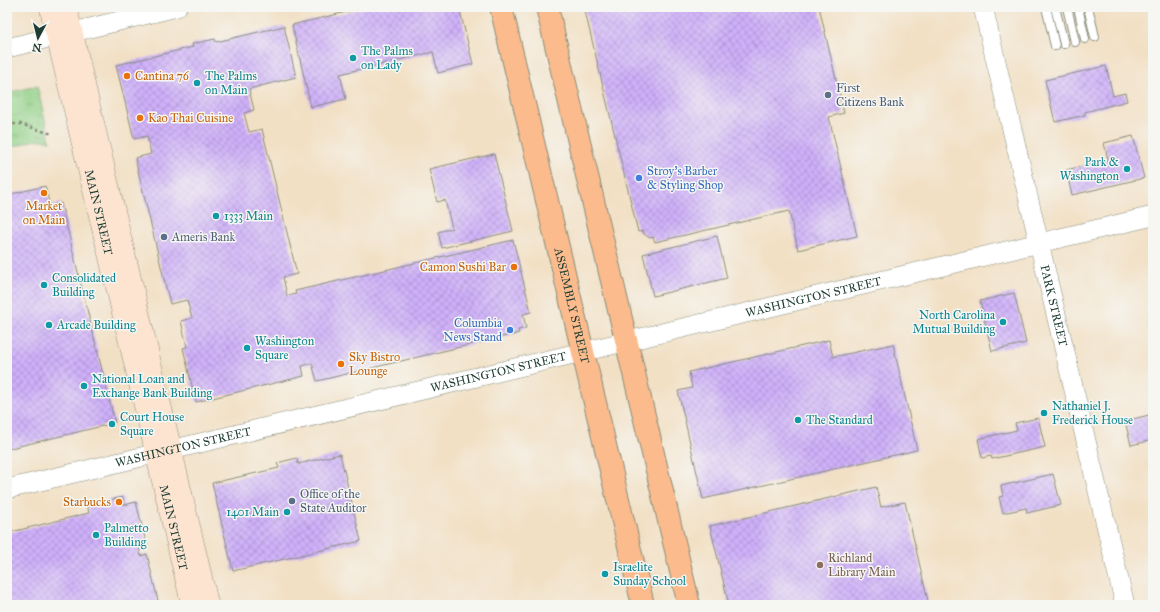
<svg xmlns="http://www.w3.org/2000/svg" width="1160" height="612" font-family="'IM FELL Great Primer',serif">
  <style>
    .grass { fill: url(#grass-tufts); stroke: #58865d }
    .building { fill: url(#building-cross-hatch) }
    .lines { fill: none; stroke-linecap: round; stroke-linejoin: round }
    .service-casing { stroke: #888e7c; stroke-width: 10 }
    .tertiary-casing { stroke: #888e7c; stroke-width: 20 }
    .secondary-casing { stroke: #888e7c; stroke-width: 22 }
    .primary-casing { stroke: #888e7c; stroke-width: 24 }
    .path { stroke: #888e7c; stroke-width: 2.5; stroke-dasharray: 3 3; stroke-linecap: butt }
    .service { stroke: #fff; stroke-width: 8 }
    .tertiary { stroke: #fff; stroke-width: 19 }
    .secondary { stroke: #fde4d1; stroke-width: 21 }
    .primary { stroke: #fbbb8c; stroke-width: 22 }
    .culture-dot { fill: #0f9aa8; stroke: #f6f6f2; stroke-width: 1.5 }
    .food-dot { fill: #e8710a; stroke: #f6f6f2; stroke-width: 1.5 }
    .service-dot { fill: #5c6f8a; stroke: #f6f6f2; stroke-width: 1.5 }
    .shop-dot { fill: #3f7fe0; stroke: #f6f6f2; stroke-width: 1.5 }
    .education-dot { fill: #8d6e63; stroke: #f6f6f2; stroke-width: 1.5 }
    .labels { text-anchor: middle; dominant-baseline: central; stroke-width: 3; stroke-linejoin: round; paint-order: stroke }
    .culture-label { font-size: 12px; fill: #0d838f; stroke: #f6f6f2; text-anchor: start }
    .food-label { font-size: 12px; fill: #c56008; stroke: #f6f6f2; text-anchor: start }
    .service-label { font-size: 12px; fill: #4e5e75; stroke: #f6f6f2; text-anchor: start }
    .shop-label { font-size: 12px; fill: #366cbe; stroke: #f6f6f2; text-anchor: start }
    .street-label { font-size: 12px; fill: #1f3d34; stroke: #f6f6f2 }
    .education-label { font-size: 12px; fill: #785e54; stroke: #f6f6f2; text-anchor: start }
  </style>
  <defs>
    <pattern id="grass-tufts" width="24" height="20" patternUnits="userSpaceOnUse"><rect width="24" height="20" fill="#92d086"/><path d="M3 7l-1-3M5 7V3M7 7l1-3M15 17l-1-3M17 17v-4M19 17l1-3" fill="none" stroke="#77aa6e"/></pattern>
    <pattern id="building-cross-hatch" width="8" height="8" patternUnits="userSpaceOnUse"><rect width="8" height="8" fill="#cfb0fa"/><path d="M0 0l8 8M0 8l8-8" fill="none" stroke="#a790cb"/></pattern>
  </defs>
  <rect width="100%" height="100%" fill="#f6f6f2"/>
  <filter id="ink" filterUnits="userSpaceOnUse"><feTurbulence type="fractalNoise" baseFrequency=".025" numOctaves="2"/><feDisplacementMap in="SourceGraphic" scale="8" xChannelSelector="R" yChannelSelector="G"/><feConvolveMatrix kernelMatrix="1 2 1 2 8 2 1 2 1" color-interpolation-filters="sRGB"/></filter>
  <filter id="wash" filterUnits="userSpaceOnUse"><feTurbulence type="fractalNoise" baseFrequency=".012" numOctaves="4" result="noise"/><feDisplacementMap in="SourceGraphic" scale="16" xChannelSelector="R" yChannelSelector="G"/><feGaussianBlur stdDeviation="0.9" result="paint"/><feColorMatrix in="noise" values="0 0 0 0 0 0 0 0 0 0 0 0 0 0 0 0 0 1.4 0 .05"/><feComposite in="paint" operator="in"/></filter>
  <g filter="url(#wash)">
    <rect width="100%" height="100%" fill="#f2e0c5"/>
    <path class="grass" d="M37 86 50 141C29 137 26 146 7 147V93Z"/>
    <g id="blocks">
      <g class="building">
        <polygon points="367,7 459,7 473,64 438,73 433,52 340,74 346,99 311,107 292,25"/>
        <polygon points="584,7 819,7 844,113 829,117 857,236 798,250 789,211 655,242 653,237 650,238 644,234 643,231 638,232"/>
        <polygon points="284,26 296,77 249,89 254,110 244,113 249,132 262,129 297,274 283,277 287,296 296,294 295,291 513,240 531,312 523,314 526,328 518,330 519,333 317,381 312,363 302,366 304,376 196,402 183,348 187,347 181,321 192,318 187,300 170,304 135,158 151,154 147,136 134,139 116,65 193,47 192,44 215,39 216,42"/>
        <polygon points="1106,66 1113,96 1125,93 1127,101 1085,112 1085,115 1055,122 1045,80"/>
        <polygon points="1133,136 1144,178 1072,195 1066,170 1108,160 1104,143"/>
        <polygon points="494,154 513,231 442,248 438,232 452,228 445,200 437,202 429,169"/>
        <polygon points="45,186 50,206 61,203 115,423 7,449 7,195"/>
        <polygon points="717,236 727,278 653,296 643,254"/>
        <polygon points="1014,293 1026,343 992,351 980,301"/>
        <polygon points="829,340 833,357 893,344 917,450 703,499 678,391 692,388 689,372"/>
        <polygon points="1153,414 1153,440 1131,445 1125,421"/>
        <polygon points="1038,418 1045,447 992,459 991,456 982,458 978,439 1017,430 1015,423"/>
        <polygon points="340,454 361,541 233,571 212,483 279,468 277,463 297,458 298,464"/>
        <polygon points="1053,474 1061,505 1027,513 1026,508 1003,513 999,497 1003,496 1001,486"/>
        <polygon points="876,487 881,507 905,502 929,605 729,605 710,526"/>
        <polygon points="123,497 124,505 136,502 147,546 139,547 141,556 147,554 159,605 7,605 7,533 89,513 87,505"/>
        <polygon points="1078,601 1079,605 1064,605 1064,604"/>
      </g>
    </g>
  </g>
  <g filter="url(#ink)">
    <use href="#blocks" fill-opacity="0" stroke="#888e7c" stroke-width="1"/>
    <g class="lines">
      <g class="service-casing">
        <g id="service">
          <polyline points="1046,7 1055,46"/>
          <polyline points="1055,7 1064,44"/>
          <polyline points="1067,7 1075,42"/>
          <polyline points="1078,7 1085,39"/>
          <polyline points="1088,7 1095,37"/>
        </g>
      </g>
      <g class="tertiary-casing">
        <g id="tertiary">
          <path id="s1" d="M983 7 1125 605"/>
          <polyline points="7,48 177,7"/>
          <path id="s2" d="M7 489 1153 216"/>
        </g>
      </g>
      <g class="secondary-casing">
        <g id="secondary">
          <path id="s3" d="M50 7 192 605"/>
          <polyline points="66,7 208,605"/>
        </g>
      </g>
      <g class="primary-casing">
        <g id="primary">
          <path id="s4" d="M501 7 643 605"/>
          <polyline points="547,7 689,605"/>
        </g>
      </g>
      <polyline class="path" points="7,124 21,124 48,133 53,133"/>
      <use href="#service" class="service"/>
      <use href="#tertiary" class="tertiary"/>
      <use href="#secondary" class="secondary"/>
      <use href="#primary" class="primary"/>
    </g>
  </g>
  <g class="culture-dot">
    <circle cx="353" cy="58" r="4"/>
    <circle cx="197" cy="83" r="4"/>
    <circle cx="1127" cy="169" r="4"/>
    <circle cx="216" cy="216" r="4"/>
    <circle cx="44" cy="285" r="4"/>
    <circle cx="1003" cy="322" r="4"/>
    <circle cx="49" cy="325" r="4"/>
    <circle cx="247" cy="348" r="4"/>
    <circle cx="84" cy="386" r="4"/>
    <circle cx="1044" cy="413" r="4"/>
    <circle cx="798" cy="420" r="4"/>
    <circle cx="112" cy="424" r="4"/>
    <circle cx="287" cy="512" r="4"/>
    <circle cx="96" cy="535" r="4"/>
    <circle cx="605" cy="574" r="4"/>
  </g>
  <g class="food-dot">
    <circle cx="127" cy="76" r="4"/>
    <circle cx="140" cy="118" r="4"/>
    <circle cx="44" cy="193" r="4"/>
    <circle cx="514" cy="267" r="4"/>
    <circle cx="341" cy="364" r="4"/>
    <circle cx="119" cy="502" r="4"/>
  </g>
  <g class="service-dot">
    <circle cx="828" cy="95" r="4"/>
    <circle cx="164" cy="237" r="4"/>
    <circle cx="292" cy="501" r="4"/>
  </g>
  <g class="shop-dot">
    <circle cx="639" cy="178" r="4"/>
    <circle cx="510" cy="330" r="4"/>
  </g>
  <circle class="education-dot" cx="820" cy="565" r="4"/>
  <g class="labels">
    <g class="culture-label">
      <text x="361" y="51">The Palms<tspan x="361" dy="14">on Lady</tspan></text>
      <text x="205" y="76">The Palms<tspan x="205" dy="14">on Main</tspan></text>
      <text x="1119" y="162" text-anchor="end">Park &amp;<tspan x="1119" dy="14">Washington</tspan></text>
      <text x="224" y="216">1333 Main</text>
      <text x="52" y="278">Consolidated<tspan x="52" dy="14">Building</tspan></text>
      <text x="995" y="315" text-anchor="end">North Carolina<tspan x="995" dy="14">Mutual Building</tspan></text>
      <text x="57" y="325">Arcade Building</text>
      <text x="255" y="341">Washington<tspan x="255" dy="14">Square</tspan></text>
      <text x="92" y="379">National Loan and<tspan x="92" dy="14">Exchange Bank Building</tspan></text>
      <text x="1052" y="406">Nathaniel J.<tspan x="1052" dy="14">Frederick House</tspan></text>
      <text x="120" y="417">Court House<tspan x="120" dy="14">Square</tspan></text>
      <text x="806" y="420">The Standard</text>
      <text x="279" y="512" text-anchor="end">1401 Main</text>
      <text x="104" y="528">Palmetto<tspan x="104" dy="14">Building</tspan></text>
      <text x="613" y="567">Israelite<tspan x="613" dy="14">Sunday School</tspan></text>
    </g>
    <g class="food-label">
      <text x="135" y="76">Cantina 76</text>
      <text x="148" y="118">Kao Thai Cuisine</text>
      <text x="44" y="206" text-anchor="middle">Market<tspan x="44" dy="14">on Main</tspan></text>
      <text x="506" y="267" text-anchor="end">Camon Sushi Bar</text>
      <text x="349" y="357">Sky Bistro<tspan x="349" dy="14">Lounge</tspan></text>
      <text x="111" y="502" text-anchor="end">Starbucks</text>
    </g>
    <g class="service-label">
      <text x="836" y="88">First<tspan x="836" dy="14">Citizens Bank</tspan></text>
      <text x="172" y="237">Ameris Bank</text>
      <text x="300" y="494">Office of the<tspan x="300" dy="14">State Auditor</tspan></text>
    </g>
    <g class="shop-label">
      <text x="647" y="171">Stroy's Barber<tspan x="647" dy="14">&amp; Styling Shop</tspan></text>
      <text x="502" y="323" text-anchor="end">Columbia<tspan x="502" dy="14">News Stand</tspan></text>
    </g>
    <g class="street-label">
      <text stroke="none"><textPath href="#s3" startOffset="211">MAIN STREET</textPath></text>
      <text stroke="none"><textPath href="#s2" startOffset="829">WASHINGTON STREET</textPath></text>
      <text stroke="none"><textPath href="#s4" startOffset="307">ASSEMBLY STREET</textPath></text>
      <text stroke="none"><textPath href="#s1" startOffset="307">PARK STREET</textPath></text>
      <text stroke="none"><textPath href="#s2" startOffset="505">WASHINGTON STREET</textPath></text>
      <text stroke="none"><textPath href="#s2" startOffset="181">WASHINGTON STREET</textPath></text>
      <text stroke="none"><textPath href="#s3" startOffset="535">MAIN STREET</textPath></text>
    </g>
    <g class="education-label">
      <text x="828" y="558">Richland<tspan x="828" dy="14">Library Main</tspan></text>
    </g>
  </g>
  <rect width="1160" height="612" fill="none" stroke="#f6f6f2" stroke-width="24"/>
  <g transform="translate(38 38) rotate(187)" stroke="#f6f6f2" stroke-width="3" paint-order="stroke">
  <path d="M0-3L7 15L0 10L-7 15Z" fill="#1f3d34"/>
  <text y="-6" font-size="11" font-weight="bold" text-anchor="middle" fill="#1f3d34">N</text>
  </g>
</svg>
